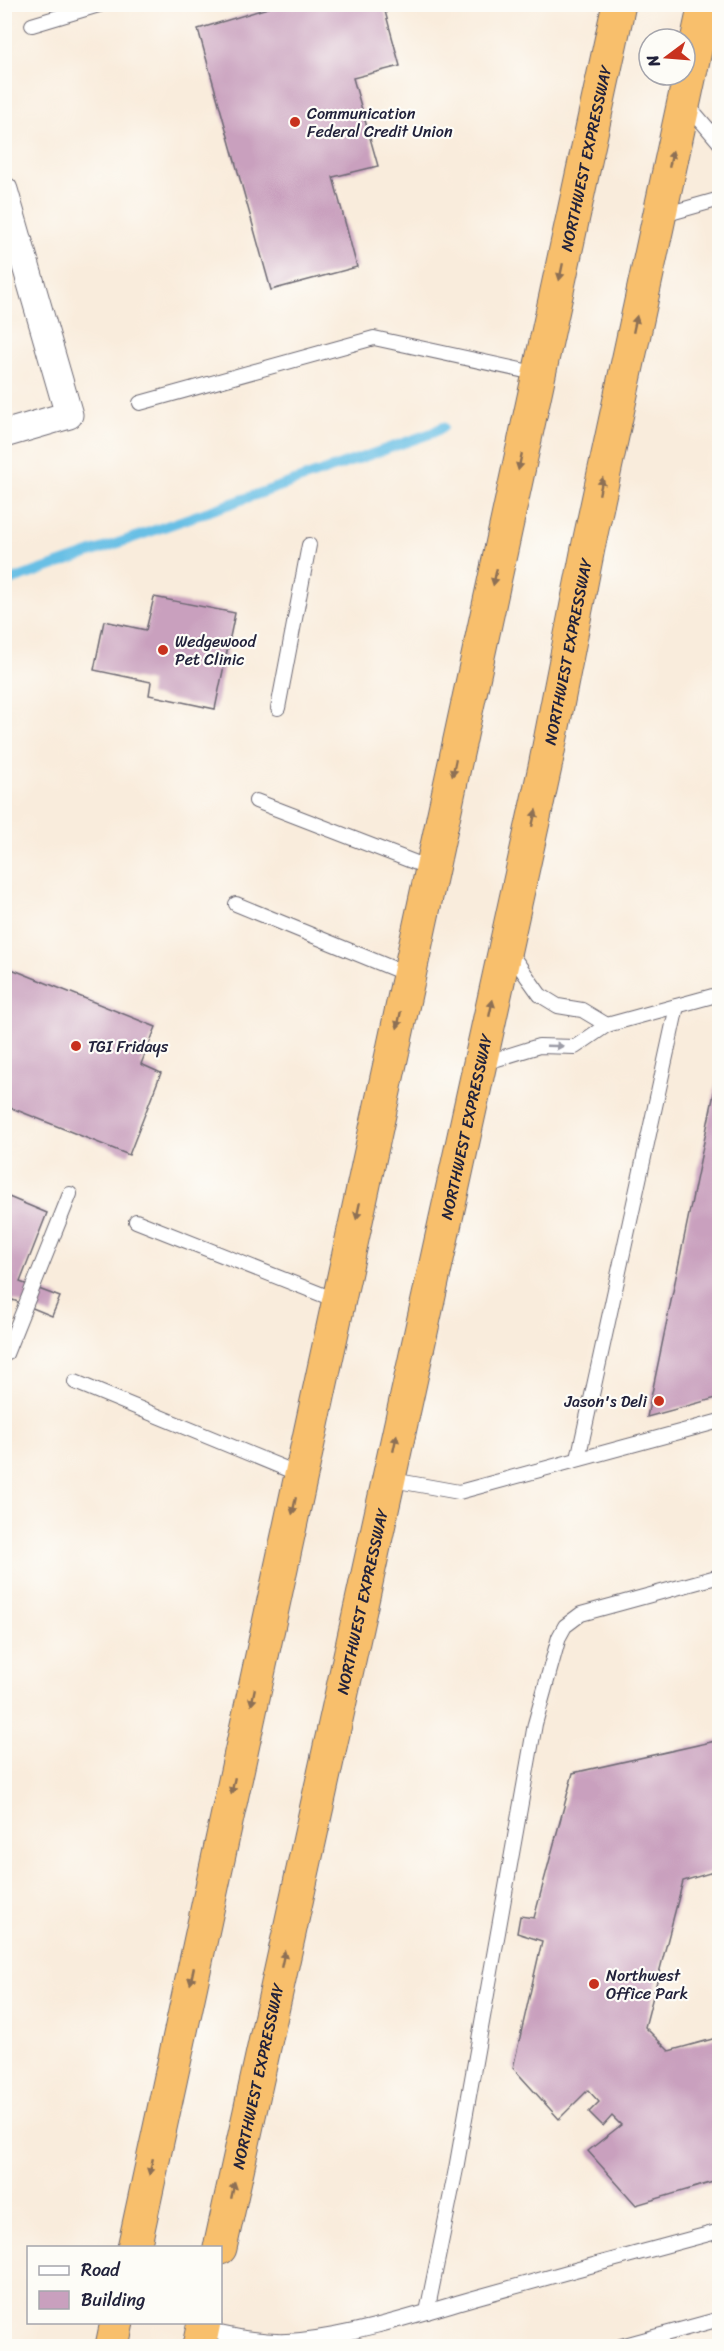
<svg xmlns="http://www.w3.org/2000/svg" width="724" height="2351" font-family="Sriracha,sans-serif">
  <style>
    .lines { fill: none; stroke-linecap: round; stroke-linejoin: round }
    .stream { stroke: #68bfe5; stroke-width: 10 }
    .building { fill: #c9a0be }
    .lane-casing { stroke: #6d6973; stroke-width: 16 }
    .street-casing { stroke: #6d6973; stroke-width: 29 }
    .highway-casing { stroke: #6d6973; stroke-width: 35 }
    .lane { stroke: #fff; stroke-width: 14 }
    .street { stroke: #fff; stroke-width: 27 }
    .highway { stroke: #f8bf6c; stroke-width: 33 }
    .oneway { fill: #8d7054 }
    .oneway2 { fill: #9c9ca7 }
    .poi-dot { fill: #c8321e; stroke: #fdfcf7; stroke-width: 2 }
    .labels { text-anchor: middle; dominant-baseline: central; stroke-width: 4.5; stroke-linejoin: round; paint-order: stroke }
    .poi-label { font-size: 16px; fill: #22223b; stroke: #fdfcf7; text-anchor: start }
    .street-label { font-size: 16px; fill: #22223b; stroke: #fdfcf7 }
  </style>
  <rect width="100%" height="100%" fill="#fdfcf7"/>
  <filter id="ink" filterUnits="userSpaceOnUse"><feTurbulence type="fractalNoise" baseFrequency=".0167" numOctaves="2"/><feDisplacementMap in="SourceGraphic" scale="12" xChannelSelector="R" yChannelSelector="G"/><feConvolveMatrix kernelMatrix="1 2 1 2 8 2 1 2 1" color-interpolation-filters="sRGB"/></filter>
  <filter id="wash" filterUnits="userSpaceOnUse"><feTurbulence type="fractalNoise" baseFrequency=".008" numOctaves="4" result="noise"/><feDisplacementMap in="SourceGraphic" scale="24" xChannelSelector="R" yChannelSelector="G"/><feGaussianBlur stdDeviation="1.35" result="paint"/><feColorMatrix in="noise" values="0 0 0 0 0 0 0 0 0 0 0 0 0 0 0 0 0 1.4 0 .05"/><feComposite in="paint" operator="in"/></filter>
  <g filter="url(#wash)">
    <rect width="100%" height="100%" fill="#f9ecdc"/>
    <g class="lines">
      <polyline class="stream" points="4,583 432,433 443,427"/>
    </g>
    <g id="blocks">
      <g class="building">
        <polygon points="281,4 383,4 400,66 353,78 378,166 333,177 357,267 271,290 198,29"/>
        <polygon points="154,597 235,613 215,709 149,695 151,682 94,670 104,621 146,630"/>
        <polygon points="4,966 156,1027 141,1064 161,1073 129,1155 4,1105"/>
        <polygon points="718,1074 720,1397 647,1417"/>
        <polygon points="4,1195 47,1213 20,1282 60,1297 52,1316 13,1300 4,1317"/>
        <polygon points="720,1740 720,1870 683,1881 645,2027 669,2051 720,2037 720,2180 636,2205 588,2151 621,2125 612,2116 603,2126 589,2112 599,2102 588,2090 559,2119 513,2068 542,1941 517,1933 520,1916 534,1918 573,1773"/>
      </g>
    </g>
  </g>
  <g filter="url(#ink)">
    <use href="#blocks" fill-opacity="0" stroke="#6d6973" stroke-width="1.5"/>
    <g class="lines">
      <g class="lane-casing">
        <g id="lane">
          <polyline points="32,25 102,4"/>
          <polyline points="686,103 720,143"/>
          <polyline points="660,216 720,199"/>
          <polyline points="140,403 374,338 539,374"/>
          <polyline points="278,708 309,545"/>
          <polyline points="256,801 432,869"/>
          <polyline points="236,904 409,975"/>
          <polyline points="508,950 540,995 558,1006 582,1010 607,1025"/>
          <polyline points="481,1064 539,1046 575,1047 607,1025 720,994"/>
          <polyline points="136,1221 338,1301"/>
          <polyline points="6,1354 70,1194"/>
          <polyline points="75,1382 301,1475"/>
          <polyline points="578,1459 677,1006"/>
          <polyline points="387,1479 459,1492 720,1421"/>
          <polyline points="427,2312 456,2169 535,1724 559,1637 565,1626 581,1614 720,1576"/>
          <path d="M203 2329C235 2337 268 2344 301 2340 357 2334 419 2314 474 2298 556 2275 637 2253 720 2231"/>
          <polyline points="621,2346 720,2319"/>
        </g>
      </g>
      <g class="street-casing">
        <polyline id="street" points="4,190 69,415 4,434"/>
      </g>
      <g class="highway-casing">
        <g id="highway">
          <path id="s1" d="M134 2248 619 4"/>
          <path id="s2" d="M220 2248 545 767 589 543 705 4"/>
          <polyline points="112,2346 117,2322"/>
          <polyline points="199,2346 204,2322"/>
        </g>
      </g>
      <use href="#lane" class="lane"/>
      <use href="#street" class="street"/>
      <use href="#highway" class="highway"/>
    </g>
    <defs><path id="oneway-solid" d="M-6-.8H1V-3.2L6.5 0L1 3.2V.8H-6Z" transform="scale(1.5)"/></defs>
    <g class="oneway">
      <use href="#oneway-solid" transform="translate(671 159) rotate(-78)"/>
      <use href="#oneway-solid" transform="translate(561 272) rotate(102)"/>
      <use href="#oneway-solid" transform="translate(635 324) rotate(-78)"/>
      <use href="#oneway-solid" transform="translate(520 462) rotate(102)"/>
      <use href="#oneway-solid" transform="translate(601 486) rotate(-78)"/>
      <use href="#oneway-solid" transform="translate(495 577) rotate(102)"/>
      <use href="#oneway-solid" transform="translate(454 768) rotate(102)"/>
      <use href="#oneway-solid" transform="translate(534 818) rotate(-77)"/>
      <use href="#oneway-solid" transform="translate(491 1008) rotate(-78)"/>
      <use href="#oneway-solid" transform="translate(399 1020) rotate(102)"/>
      <use href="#oneway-solid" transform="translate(358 1211) rotate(102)"/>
      <use href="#oneway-solid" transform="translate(395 1443) rotate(-78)"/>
      <use href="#oneway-solid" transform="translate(294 1506) rotate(102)"/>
      <use href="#oneway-solid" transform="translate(253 1697) rotate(102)"/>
      <use href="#oneway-solid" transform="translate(233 1786) rotate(102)"/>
      <use href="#oneway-solid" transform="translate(283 1959) rotate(-78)"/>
      <use href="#oneway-solid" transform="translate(192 1976) rotate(102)"/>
      <use href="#oneway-solid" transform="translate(151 2167) rotate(102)"/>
      <use href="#oneway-solid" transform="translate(233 2190) rotate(-78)"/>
    </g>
    <use class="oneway2" href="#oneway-solid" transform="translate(555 1046) rotate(2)"/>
  </g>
  <g class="poi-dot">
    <circle cx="295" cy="122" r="6"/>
    <circle cx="163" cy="650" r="6"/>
    <circle cx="76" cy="1046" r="6"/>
    <circle cx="659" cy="1401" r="6"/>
    <circle cx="594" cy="1984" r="6"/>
  </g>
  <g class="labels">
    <g class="poi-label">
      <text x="307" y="113">Communication<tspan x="307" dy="18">Federal Credit Union</tspan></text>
      <text x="175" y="641">Wedgewood<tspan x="175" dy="18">Pet Clinic</tspan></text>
      <text x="88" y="1046">TGI Fridays</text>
      <text x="647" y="1401" text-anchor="end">Jason's Deli</text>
      <text x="606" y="1975">Northwest<tspan x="606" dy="18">Office Park</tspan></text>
    </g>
    <g class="street-label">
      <text stroke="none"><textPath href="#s1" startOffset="2138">NORTHWEST EXPRESSWAY</textPath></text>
      <text stroke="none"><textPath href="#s2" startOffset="1634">NORTHWEST EXPRESSWAY</textPath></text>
      <text stroke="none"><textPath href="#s2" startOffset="1148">NORTHWEST EXPRESSWAY</textPath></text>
      <text stroke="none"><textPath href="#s2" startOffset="662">NORTHWEST EXPRESSWAY</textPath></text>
      <text stroke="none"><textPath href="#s2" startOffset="176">NORTHWEST EXPRESSWAY</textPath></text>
    </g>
  </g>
  <rect width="724" height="2351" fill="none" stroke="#fdfcf7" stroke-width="24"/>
  <rect x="27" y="2246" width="195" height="78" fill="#fdfcf7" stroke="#a5a5ac" stroke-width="1.5"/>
  <rect x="39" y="2266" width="30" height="9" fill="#ffffff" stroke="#a5a5ac" stroke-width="1.5"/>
  <text x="81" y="2276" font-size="18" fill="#22223b">Road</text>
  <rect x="39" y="2291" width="30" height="18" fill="#c9a0be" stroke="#a5a5ac" stroke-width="1.5"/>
  <text x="81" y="2306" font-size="18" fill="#22223b">Building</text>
  <g transform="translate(667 57) rotate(254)"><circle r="28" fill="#fdfcf7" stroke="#a5a5ac" stroke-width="1.5"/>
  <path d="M0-4.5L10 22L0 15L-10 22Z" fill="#c8321e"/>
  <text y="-9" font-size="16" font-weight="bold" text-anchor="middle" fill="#22223b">N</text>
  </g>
</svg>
